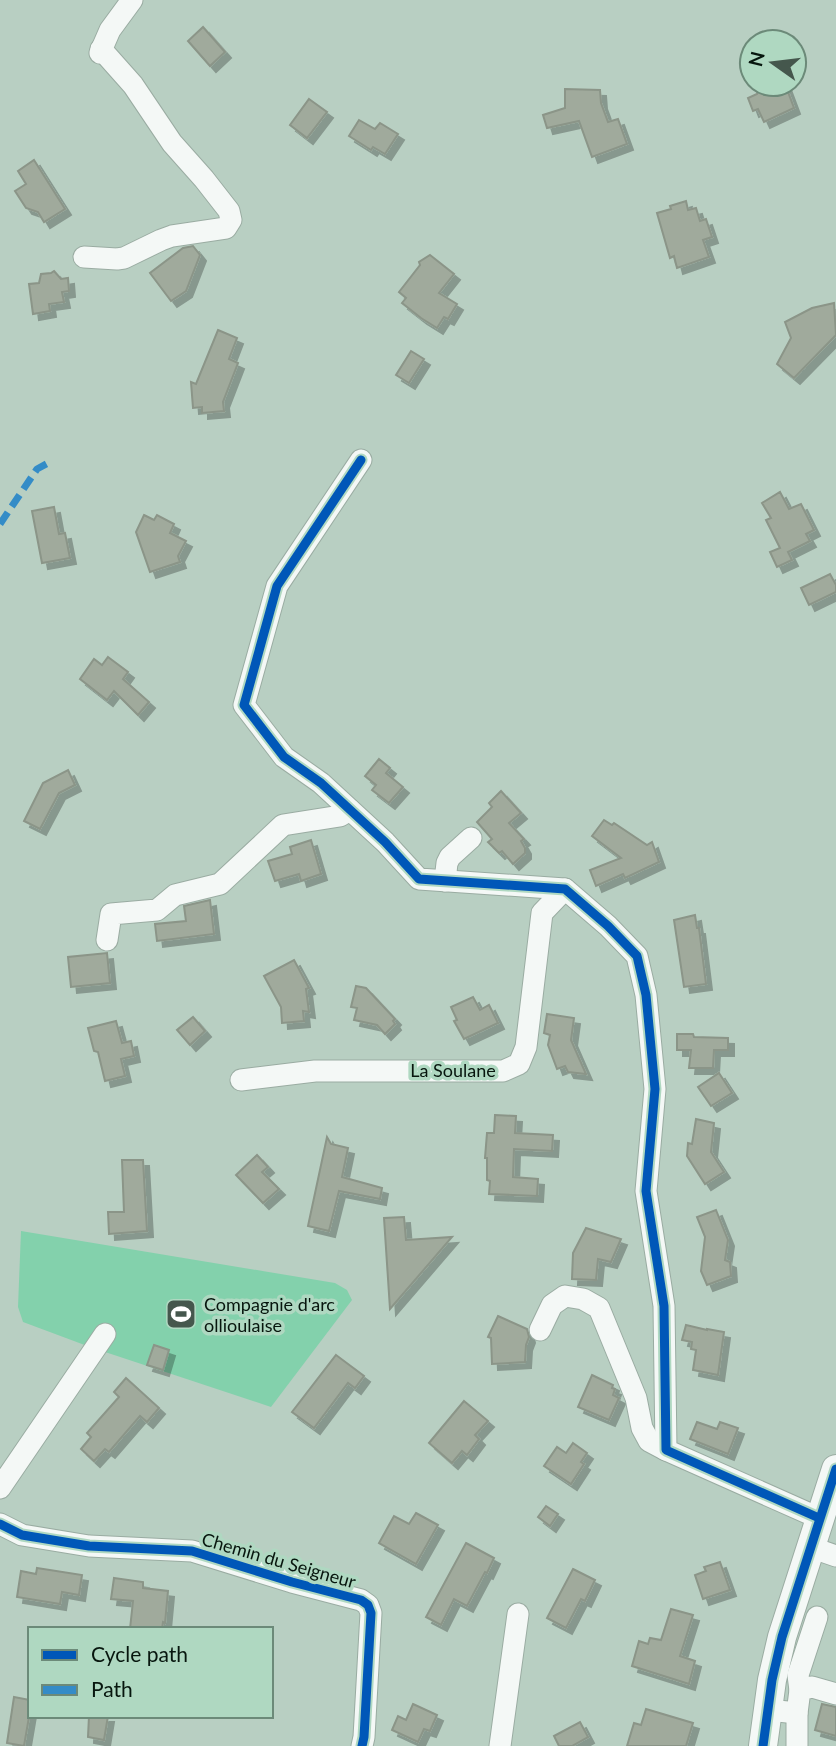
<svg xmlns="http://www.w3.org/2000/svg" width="836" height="1746" font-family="Lato,sans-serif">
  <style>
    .park { fill: #83d1ac }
    .building { fill: #a0aa9c; stroke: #8b9588; stroke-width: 2; filter: url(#shadow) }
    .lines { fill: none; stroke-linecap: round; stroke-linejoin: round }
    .minor-casing { stroke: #9aaca2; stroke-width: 23 }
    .major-casing { stroke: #9aaca2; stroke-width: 30 }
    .minor { stroke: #f4f8f6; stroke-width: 21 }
    .major { stroke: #f4f8f6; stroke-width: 28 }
    .quiet { stroke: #348cc7; stroke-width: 7; stroke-dasharray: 14 7; stroke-linecap: butt }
    .cycleway-casing { stroke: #afd8c1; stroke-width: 13 }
    .cycleway { stroke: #0057b8; stroke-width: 9 }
    .labels { text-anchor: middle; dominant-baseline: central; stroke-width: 7; stroke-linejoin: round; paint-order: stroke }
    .street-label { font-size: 18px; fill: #07160e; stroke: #afd8c1 }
    .poi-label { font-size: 18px; fill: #07160e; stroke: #afd8c1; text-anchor: start }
  </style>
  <defs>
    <filter id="shadow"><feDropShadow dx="6" dy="6" stdDeviation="0" flood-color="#0004"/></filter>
  </defs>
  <rect width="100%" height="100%" fill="#b8cfc2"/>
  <polygon class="park" points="21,1231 335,1283 347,1290 352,1300 271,1407 90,1347 23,1322 18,1307"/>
  <g class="building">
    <polygon points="203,27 225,52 210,66 188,41"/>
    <polygon points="760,84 785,84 794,108 764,122 758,109 753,111 748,98 757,94"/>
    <polygon points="565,89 600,90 601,103 608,122 618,119 627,144 592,157 579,121 547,128 543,115 565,108"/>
    <polygon points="309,99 327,112 307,138 290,125"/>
    <polygon points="359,120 375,129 380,123 398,134 385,154 373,147 371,150 349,136"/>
    <polygon points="34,160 65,209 44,222 38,212 26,208 15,191 26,184 18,171"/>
    <polygon points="686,201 688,210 696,208 700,221 706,219 712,237 703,240 709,257 677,268 674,256 670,258 657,213 671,209 670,206"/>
    <polygon points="193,246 200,255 186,291 171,301 150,273 183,248"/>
    <polygon points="430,255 454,274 439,293 457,304 448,319 444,317 437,328 421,318 402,303 406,298 399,292 420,265 419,262"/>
    <polygon points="54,271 61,279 68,278 69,291 62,292 64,302 49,304 50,311 33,314 29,284 39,283 41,274 51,273"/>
    <polygon points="834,303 836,335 794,378 777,364 791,338 785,322 812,308"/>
    <polygon points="218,330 237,338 229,359 238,363 223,402 224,411 202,413 202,407 193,408 191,382 196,384"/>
    <polygon points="411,351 424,359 409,383 396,375"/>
    <polygon points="780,492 789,509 801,504 814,530 806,534 810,541 788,552 792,560 777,567 770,552 780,548 766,520 771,518 762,503"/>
    <polygon points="54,507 59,534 65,533 70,558 42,563 32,511"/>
    <polygon points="144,515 154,520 157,515 174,524 170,533 186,541 178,556 180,562 150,572 136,532"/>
    <polygon points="830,574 836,585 836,592 809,605 801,588"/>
    <polygon points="108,657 128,672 123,679 149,702 138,715 114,691 107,700 80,679 94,659 102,665"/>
    <polygon points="379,759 390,768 386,773 403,787 389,803 372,790 376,785 365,776"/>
    <polygon points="68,770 75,785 59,793 40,829 24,821 43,783"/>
    <polygon points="501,791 521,813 509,823 524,839 521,841 525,848 525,853 513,864 502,851 499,853 488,842 492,839 477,822 492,807 489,803"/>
    <polygon points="604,820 612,825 614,823 647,845 652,842 659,862 625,878 623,874 596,886 590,870 621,858 592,836"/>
    <polygon points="311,840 321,874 301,881 299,874 275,881 268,861 292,854 290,847"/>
    <polygon points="210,900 214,934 157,941 155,924 186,921 184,906"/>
    <polygon points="695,915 697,928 699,928 706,984 684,987 674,920"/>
    <polygon points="107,953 110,983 71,987 68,957"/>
    <polygon points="294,960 309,988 306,989 309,1012 303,1011 304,1021 282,1023 281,1007 264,976"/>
    <polygon points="356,986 366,988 395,1019 393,1021 395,1024 385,1034 377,1025 354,1020 357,1008 351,1007"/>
    <polygon points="473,997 480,1010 489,1005 498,1023 464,1039 454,1021 457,1020 451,1007"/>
    <polygon points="547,1014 574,1018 571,1040 586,1074 568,1072 565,1066 557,1069 548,1045 550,1035 544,1033"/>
    <polygon points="193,1017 205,1031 190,1045 177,1030"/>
    <polygon points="116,1021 122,1043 131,1041 134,1056 121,1059 125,1076 105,1081 98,1052 94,1051 88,1028"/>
    <polygon points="677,1034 693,1034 694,1037 728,1038 728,1050 714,1050 713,1068 689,1068 691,1050 677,1050"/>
    <polygon points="719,1073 732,1093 711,1106 698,1087"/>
    <polygon points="495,1115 516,1116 515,1133 553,1135 552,1151 514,1149 513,1177 538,1179 537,1196 489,1194 490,1181 487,1180 487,1158 485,1158 487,1133 494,1133"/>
    <polygon points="696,1119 714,1123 711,1152 724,1172 705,1184 687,1156 688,1143 692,1144"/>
    <polygon points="327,1137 331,1144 348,1148 342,1177 382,1188 380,1199 339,1191 329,1231 308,1226"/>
    <polygon points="257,1155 268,1167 262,1172 279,1189 263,1203 236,1175"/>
    <polygon points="122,1160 143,1160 147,1231 109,1234 108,1212 124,1212"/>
    <polygon points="716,1210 728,1240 725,1260 730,1262 731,1276 707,1285 701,1271 705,1237 697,1217"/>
    <polygon points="404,1217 406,1240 452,1237 390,1309 384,1218"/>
    <polygon points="586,1228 621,1239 611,1262 598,1259 596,1280 572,1279 573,1253"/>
    <polygon points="498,1316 527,1329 529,1337 526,1345 525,1362 492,1364 491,1338 488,1337"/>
    <polygon points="686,1325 707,1330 707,1329 724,1332 718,1375 693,1370 696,1350 691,1349 692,1342 682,1340"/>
    <polygon points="154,1345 169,1350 163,1370 147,1365"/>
    <polygon points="336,1355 364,1376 355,1388 348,1383 314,1428 292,1412"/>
    <polygon points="592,1375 613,1385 612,1388 615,1389 613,1395 619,1398 609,1420 578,1407"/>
    <polygon points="126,1378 159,1408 147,1422 140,1416 109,1452 105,1449 94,1461 81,1449 91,1437 87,1433 119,1397 114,1392"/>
    <polygon points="464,1401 488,1421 475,1435 479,1439 467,1455 462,1451 452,1463 429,1443"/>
    <polygon points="697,1422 717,1429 720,1422 738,1428 728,1454 690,1439"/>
    <polygon points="573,1443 587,1453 581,1462 584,1464 571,1484 544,1466 557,1447 566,1453"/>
    <polygon points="546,1506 558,1514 550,1526 538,1517"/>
    <polygon points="416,1513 438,1525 416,1564 379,1543 394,1516 409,1524"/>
    <polygon points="466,1543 494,1558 487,1573 485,1572 467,1606 454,1599 441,1625 426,1617"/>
    <polygon points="720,1562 730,1590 703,1599 695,1575 706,1571 704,1567"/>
    <polygon points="37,1568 82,1575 79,1595 62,1592 60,1604 17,1597 21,1571 36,1574"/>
    <polygon points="573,1569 595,1580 585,1601 581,1599 566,1628 547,1618"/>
    <polygon points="114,1578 143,1582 143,1588 168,1591 165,1623 163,1622 162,1629 130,1629 133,1601 111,1599"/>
    <polygon points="671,1609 693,1615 680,1656 695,1661 689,1684 632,1666 639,1641 648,1644 650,1638 661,1640"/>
    <polygon points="14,1697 30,1700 30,1711 24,1746 7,1743"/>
    <polygon points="413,1704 437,1715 430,1731 424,1729 418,1742 392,1730 398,1716 406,1720"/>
    <polygon points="822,1704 836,1707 836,1736 815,1730"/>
    <polygon points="646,1709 693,1723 686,1746 627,1746 634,1723 641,1725"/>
    <polygon points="89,1716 108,1716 104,1740 88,1737"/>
    <polygon points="580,1722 588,1737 572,1746 559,1746 554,1736"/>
  </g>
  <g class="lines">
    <g class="minor-casing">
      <g id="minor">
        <polyline points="100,53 110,30 132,0"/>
        <polyline points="84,257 117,259 124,258 161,240 172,236 226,228 231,220 229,211 204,179 172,143 133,85 101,49"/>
        <polyline points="361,460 277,586 244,705 284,757 321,783 385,842 419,879 565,889 608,926 637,956 646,995 655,1089 646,1191 664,1306 666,1450 819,1518"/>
        <polyline points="445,881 447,863 450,857 471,838"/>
        <polyline points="107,940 111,914 157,910 175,895 220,884 283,825 340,816 350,810"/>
        <polyline points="241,1080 315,1071 503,1071 519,1064 526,1047 542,913 565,889"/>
        <polyline points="540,1330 552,1305 565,1296 583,1299 599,1308 636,1398 642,1428 649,1441 666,1450"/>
        <polyline points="0,1488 105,1334"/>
        <polyline points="0,1524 22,1535 89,1546 192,1551 292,1582 361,1600 368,1605 371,1613 364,1737 362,1746"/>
        <polyline points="810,1547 836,1556"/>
        <polyline points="800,1690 798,1675 817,1617"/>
        <polyline points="768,1710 797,1713 800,1690 812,1687 836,1694"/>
        <polyline points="797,1713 797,1746"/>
        <polyline points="500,1746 518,1614"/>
      </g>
    </g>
    <g class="major-casing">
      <polyline id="major" points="763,1746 772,1680 782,1637 836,1469"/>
    </g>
    <use href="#minor" class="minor"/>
    <use href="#major" class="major"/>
    <polyline class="quiet" points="0,524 37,469 52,461"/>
    <g class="cycleway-casing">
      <g id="cycleway">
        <polyline points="361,460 277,586 244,705 284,757 321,783 385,842 419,879 565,889 608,926 637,956 646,995 655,1089 646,1191 664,1306 666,1450 819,1518"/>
        <polyline points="0,1524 22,1535 89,1546 192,1551 292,1582 361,1600 368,1605 371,1613 364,1737 362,1746"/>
        <polyline points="763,1746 772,1680 782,1637 836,1469"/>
      </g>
    </g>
    <use href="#cycleway" class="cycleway"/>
  </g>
  <defs>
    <g id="stadium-square" transform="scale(1.575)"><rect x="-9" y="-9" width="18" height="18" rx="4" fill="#45574d" stroke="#afd8c1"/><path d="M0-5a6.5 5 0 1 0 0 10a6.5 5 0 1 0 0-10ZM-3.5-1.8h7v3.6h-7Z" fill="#fff"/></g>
  </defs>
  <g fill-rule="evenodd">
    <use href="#stadium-square" x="181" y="1314"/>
  </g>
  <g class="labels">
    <g class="street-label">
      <text x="453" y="1070">La Soulane</text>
      <text transform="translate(279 1560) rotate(16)">Chemin du Seigneur</text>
    </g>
    <g class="poi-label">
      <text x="204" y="1304">Compagnie d'arc<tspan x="204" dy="21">ollioulaise</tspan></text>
    </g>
  </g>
  <rect x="28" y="1627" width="245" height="91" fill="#afd8c1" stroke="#6c8a79" stroke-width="2"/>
  <rect x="42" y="1650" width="35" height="10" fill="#0057b8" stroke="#6c8a79" stroke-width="2"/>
  <text x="91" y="1662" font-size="21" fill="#07160e">Cycle path</text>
  <rect x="42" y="1685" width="35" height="10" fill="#348cc7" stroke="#6c8a79" stroke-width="2"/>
  <text x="91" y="1697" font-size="21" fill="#07160e">Path</text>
  <g transform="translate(773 63) rotate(284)"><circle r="33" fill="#afd8c1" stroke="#6c8a79" stroke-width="2"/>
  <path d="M0-5L12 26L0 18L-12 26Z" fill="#45574d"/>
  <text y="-10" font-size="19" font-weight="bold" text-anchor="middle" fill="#07160e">N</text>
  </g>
</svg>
